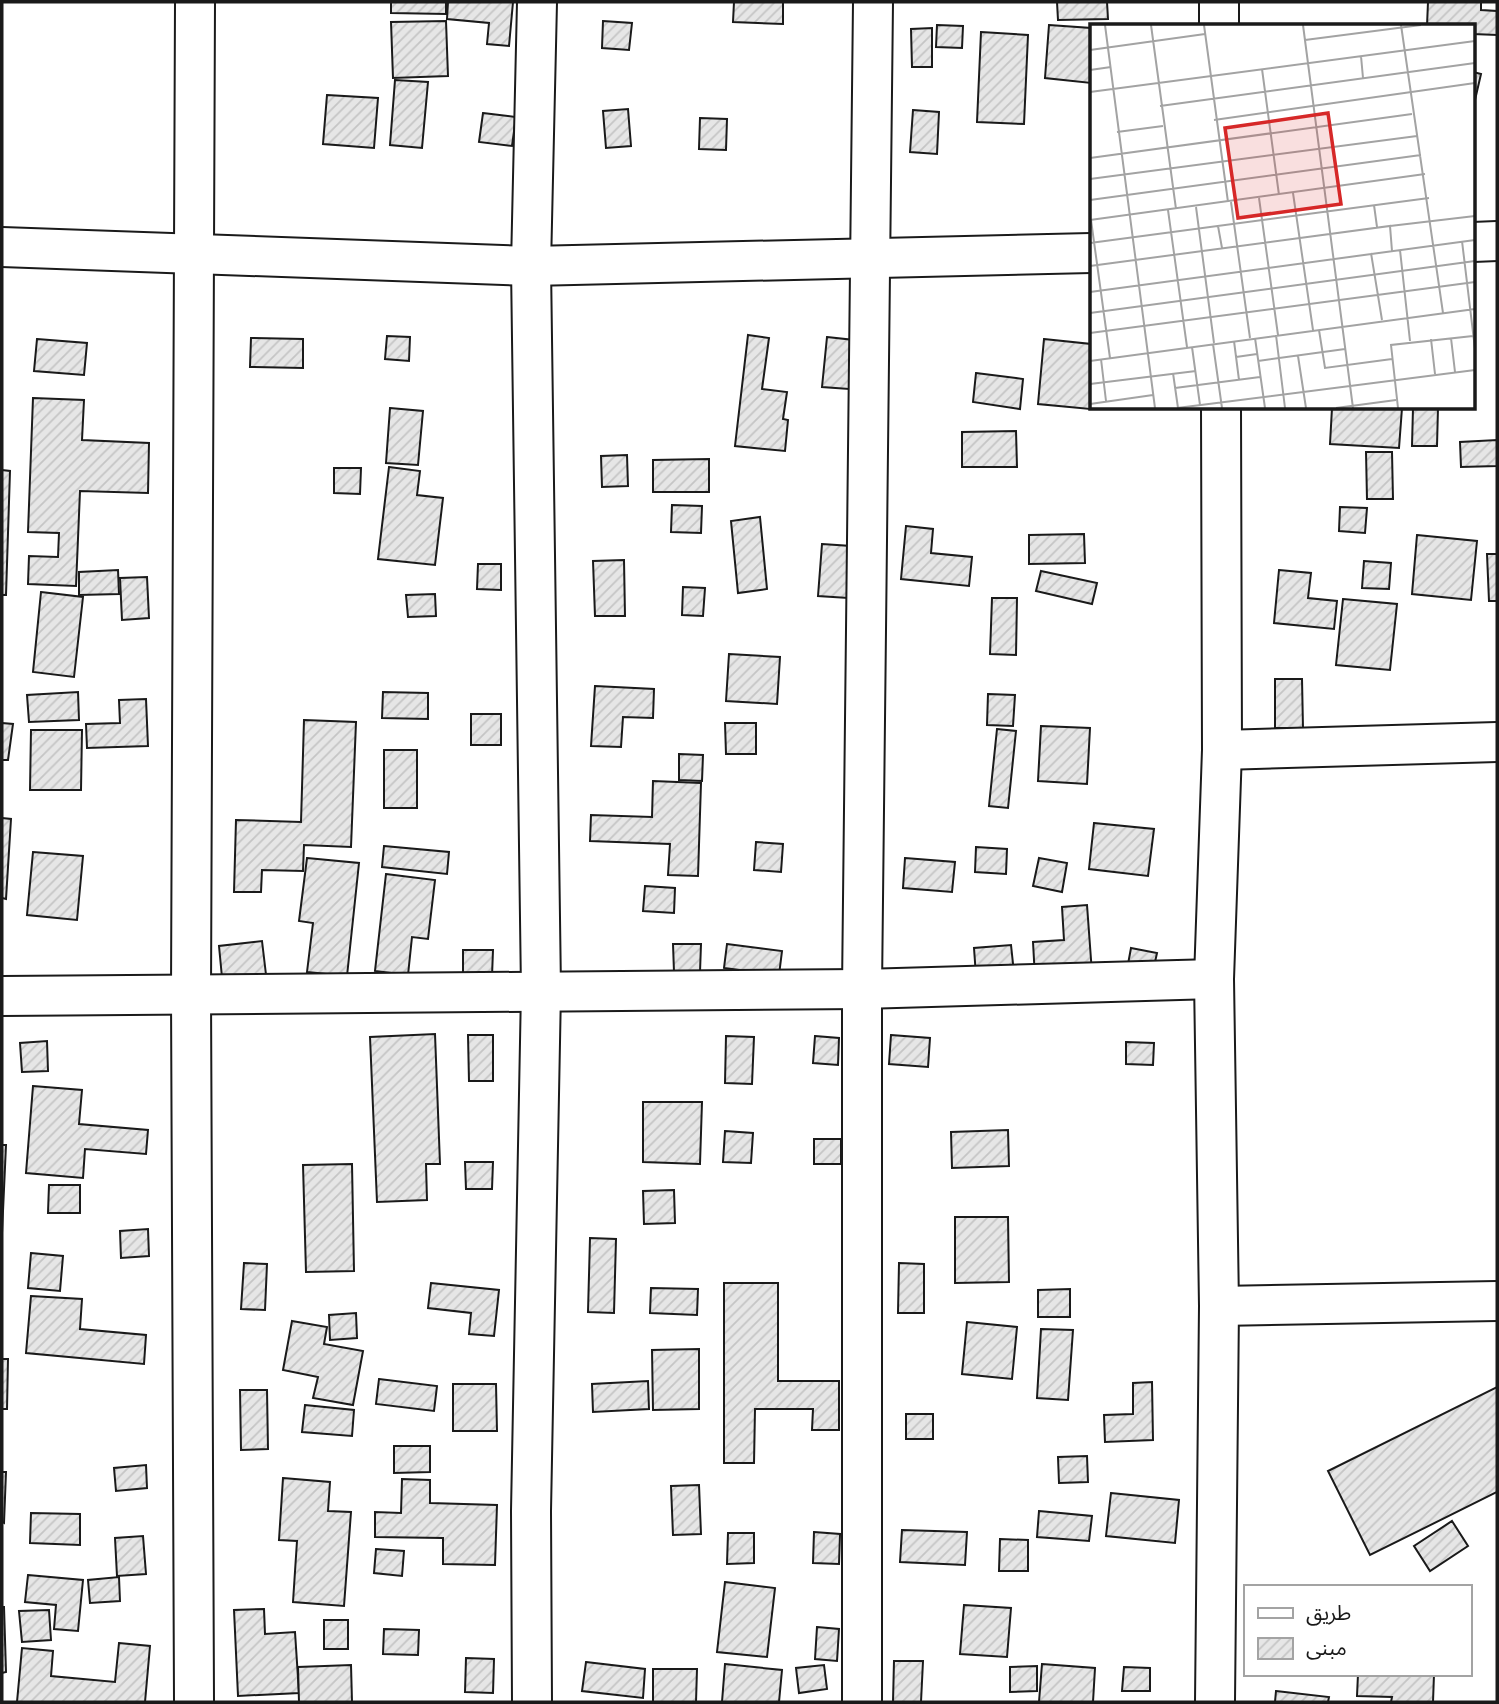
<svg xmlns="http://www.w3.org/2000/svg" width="1499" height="1704" font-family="Cabin,'Noto Sans Arabic',sans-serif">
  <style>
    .building { fill: url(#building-hatch); stroke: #1a1a1a; stroke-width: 2 }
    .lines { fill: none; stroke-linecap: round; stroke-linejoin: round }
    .street-casing { stroke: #1a1a1a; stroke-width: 42 }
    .street { stroke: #fff; stroke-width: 38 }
    .inset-road { fill: none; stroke: #a3a3a3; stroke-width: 2 }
    .view { fill: #d62828; fill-opacity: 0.15; stroke: #d62828; stroke-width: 3.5 }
    .inset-edge { fill: none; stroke: #1a1a1a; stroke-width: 3.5 }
  </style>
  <defs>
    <pattern id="building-hatch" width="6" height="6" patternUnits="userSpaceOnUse" patternTransform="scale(1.75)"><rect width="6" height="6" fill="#e6e6e6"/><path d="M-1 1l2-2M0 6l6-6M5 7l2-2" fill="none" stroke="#c5c5c5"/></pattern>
  </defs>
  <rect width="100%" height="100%" fill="#fff"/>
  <g class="building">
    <polygon points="391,2 446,2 446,14 391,13"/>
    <polygon points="448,2 513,2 509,46 487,44 489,23 447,19"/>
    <polygon points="734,2 783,2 783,24 733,22"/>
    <polygon points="1057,2 1107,2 1108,19 1058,20"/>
    <polygon points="1428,2 1481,2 1481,10 1497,11 1497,35 1473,34 1473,26 1427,26"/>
    <polygon points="446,21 448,76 393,78 391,22"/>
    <polygon points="603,21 632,23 629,50 602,48"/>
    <polygon points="937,25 963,26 962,48 936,47"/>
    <polygon points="1049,25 1091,28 1091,83 1045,78"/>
    <polygon points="932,28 932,67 912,67 911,29"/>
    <polygon points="981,32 1028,35 1024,124 977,122"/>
    <polygon points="1473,72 1481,74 1475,100 1473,100"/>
    <polygon points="395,80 428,82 422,148 390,145"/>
    <polygon points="327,95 378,98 374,148 323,144"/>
    <polygon points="628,109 631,146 606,148 603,111"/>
    <polygon points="913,110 939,112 937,154 910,152"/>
    <polygon points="483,113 516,117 512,146 479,142"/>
    <polygon points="700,118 727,119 726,150 699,149"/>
    <polygon points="748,335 769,338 762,389 787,392 783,419 788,420 785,451 735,446"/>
    <polygon points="387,336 410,337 409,361 385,359"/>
    <polygon points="827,337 854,340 849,389 822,387"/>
    <polygon points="251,338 303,339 303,368 250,367"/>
    <polygon points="37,339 87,343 84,375 34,371"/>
    <polygon points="1044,339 1091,344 1090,409 1038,404"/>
    <polygon points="976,373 1023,379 1020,409 973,402"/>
    <polygon points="33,398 84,400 82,440 149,443 148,493 80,491 76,586 28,584 29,556 58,557 59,533 28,532"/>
    <polygon points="390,408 423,411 418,465 386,463"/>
    <polygon points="1332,408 1402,408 1399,448 1330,444"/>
    <polygon points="1413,408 1438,408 1437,446 1412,446"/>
    <polygon points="1016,431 1017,467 962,467 962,432"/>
    <polygon points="1497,440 1497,466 1461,467 1460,442"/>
    <polygon points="1366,452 1392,452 1393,499 1367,499"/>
    <polygon points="627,455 628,486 602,487 601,456"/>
    <polygon points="709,459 709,492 653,492 653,460"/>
    <polygon points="389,467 420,471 417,495 443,498 435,565 378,559"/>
    <polygon points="334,468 361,468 360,494 334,493"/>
    <polygon points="2,470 10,471 6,595 2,595"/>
    <polygon points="672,505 702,506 701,533 671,532"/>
    <polygon points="1340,507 1367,508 1365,533 1339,531"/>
    <polygon points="760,517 767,589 738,593 731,521"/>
    <polygon points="906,526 933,529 931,553 972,557 969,586 901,579"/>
    <polygon points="1084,534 1085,563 1029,564 1029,535"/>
    <polygon points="1417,535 1477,541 1471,600 1412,594"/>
    <polygon points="822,544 851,546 848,598 818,596"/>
    <polygon points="1487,554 1497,554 1497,601 1489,601"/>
    <polygon points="624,560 625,616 595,616 593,561"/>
    <polygon points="1364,561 1391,563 1389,589 1362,588"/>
    <polygon points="478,564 501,564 501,590 477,589"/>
    <polygon points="118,570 119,594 79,595 79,572"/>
    <polygon points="1279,570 1311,573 1308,598 1337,601 1334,629 1274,623"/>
    <polygon points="1041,571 1097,583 1092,604 1036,591"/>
    <polygon points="147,577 149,618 122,620 120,578"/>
    <polygon points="683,587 705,588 703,616 682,615"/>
    <polygon points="41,592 83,597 74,677 33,672"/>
    <polygon points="435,594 436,616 408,617 406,595"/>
    <polygon points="992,598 1017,598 1016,655 990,654"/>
    <polygon points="1343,599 1397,604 1390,670 1336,665"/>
    <polygon points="729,654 780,657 777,704 726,701"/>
    <polygon points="1275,679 1302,679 1303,728 1275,728"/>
    <polygon points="595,686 654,689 653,718 623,717 621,747 591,746"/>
    <polygon points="78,692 79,720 29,722 27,695"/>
    <polygon points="383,692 428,693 428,719 382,718"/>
    <polygon points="988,694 1015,695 1013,726 987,725"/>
    <polygon points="146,699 148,746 87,748 86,724 120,723 119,700"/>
    <rect x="471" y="714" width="30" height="31"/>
    <polygon points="304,720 356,722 351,847 304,845 303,871 262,870 261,892 234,892 236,820 301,822"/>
    <polygon points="2,723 13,724 8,760 2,760"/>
    <polygon points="725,723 756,723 756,754 726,754"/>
    <polygon points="1041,726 1090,728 1087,784 1038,781"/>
    <polygon points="997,729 1016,731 1008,808 989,806"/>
    <polygon points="31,730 82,730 81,790 30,790"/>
    <rect x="384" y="750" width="33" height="58"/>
    <polygon points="679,754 703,755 702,781 679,780"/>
    <polygon points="653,781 701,783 698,876 668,875 670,844 590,841 591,815 652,817"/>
    <polygon points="2,818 11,819 6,899 2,898"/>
    <polygon points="1094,823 1154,829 1148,876 1089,869"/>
    <polygon points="756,842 783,844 781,872 754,870"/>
    <polygon points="384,846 449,852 447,874 382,867"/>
    <polygon points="976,847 1007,849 1006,874 975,872"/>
    <polygon points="33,852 83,856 77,920 27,915"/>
    <polygon points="307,858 359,863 347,976 307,972 313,923 299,921"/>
    <polygon points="905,858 955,862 952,892 903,888"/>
    <polygon points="1039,858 1067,863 1062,892 1033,886"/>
    <polygon points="386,874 435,880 428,939 412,937 408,975 375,971"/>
    <polygon points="645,886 675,888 674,913 643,911"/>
    <polygon points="1087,905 1092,973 1035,978 1033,942 1064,940 1062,907"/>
    <polygon points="262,941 267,983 223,988 219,946"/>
    <polygon points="673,944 701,944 700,972 674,972"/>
    <polygon points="727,944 782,951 779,975 724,968"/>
    <polygon points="1011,945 1014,973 976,976 974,948"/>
    <polygon points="1131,948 1157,953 1151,980 1126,975"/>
    <polygon points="463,950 493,950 492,976 463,975"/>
    <polygon points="435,1034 440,1164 426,1164 427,1200 377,1202 370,1037"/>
    <polygon points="468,1035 493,1035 493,1081 469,1081"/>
    <polygon points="891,1035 930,1038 928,1067 889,1064"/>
    <polygon points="726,1036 754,1037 752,1084 725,1083"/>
    <polygon points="815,1036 839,1038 838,1065 813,1063"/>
    <polygon points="47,1041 48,1071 22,1072 20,1043"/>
    <polygon points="1126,1042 1154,1043 1153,1065 1126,1064"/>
    <polygon points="33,1086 82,1090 79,1124 148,1130 146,1154 85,1149 83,1178 26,1173"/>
    <polygon points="643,1102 702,1102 700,1164 643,1162"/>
    <polygon points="1008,1130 1009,1166 952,1168 951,1132"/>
    <polygon points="725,1131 753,1133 751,1163 723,1162"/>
    <rect x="814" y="1139" width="27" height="25"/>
    <polygon points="2,1145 6,1145 2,1233"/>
    <polygon points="465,1162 493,1162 492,1189 466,1189"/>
    <polygon points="352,1164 354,1271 306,1272 303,1165"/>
    <polygon points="49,1185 80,1185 80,1213 48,1213"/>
    <polygon points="674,1190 675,1223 644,1224 643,1191"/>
    <polygon points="955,1217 1008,1217 1009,1282 955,1283"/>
    <polygon points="148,1229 149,1256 121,1258 120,1231"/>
    <polygon points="590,1238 616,1239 614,1313 588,1312"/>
    <polygon points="31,1253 63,1256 60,1291 28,1288"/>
    <polygon points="244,1263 267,1264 265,1310 241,1309"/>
    <polygon points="899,1263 924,1264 924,1313 898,1313"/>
    <polygon points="431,1283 499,1290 494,1336 469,1334 471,1313 428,1308"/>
    <polygon points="724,1283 778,1283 778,1381 839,1381 839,1430 812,1430 813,1409 755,1409 754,1463 724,1463"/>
    <polygon points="651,1288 698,1289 697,1315 650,1313"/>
    <polygon points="1070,1289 1070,1317 1038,1317 1038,1290"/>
    <polygon points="31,1296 82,1299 80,1329 146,1335 144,1364 26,1353"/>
    <polygon points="356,1313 357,1338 330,1340 329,1315"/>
    <polygon points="292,1321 327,1327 324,1344 363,1351 353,1405 313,1398 318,1377 283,1370"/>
    <polygon points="967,1322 1017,1327 1012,1379 962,1374"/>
    <polygon points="1041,1329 1073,1330 1068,1400 1037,1398"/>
    <polygon points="699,1349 699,1409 653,1410 652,1350"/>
    <polygon points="2,1359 8,1359 7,1409 2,1409"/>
    <polygon points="379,1379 437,1386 434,1411 376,1404"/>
    <polygon points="648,1381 649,1409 593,1412 592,1384"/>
    <polygon points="1152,1382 1153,1440 1105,1442 1104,1415 1133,1414 1133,1383"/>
    <polygon points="453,1384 496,1384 497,1431 453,1431"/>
    <polygon points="1497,1387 1497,1492 1370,1555 1328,1471"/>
    <polygon points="240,1390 267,1390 268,1449 241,1450"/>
    <polygon points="305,1405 354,1410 352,1436 302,1432"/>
    <rect x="906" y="1414" width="27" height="25"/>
    <polygon points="394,1446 430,1446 430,1472 394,1473"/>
    <polygon points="1087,1456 1088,1482 1059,1483 1058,1457"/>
    <polygon points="146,1465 147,1488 116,1491 114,1468"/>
    <polygon points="2,1472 6,1472 4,1523 2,1522"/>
    <polygon points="283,1478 330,1482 328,1511 351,1512 344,1606 293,1602 297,1541 279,1540"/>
    <polygon points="402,1479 430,1480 430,1503 497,1505 495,1565 443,1564 443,1538 375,1537 375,1512 401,1513"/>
    <polygon points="699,1485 701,1534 673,1535 671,1486"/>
    <polygon points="1111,1493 1179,1500 1175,1543 1106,1536"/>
    <polygon points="1039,1511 1092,1516 1089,1541 1037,1537"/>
    <polygon points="31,1513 80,1514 80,1545 30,1543"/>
    <polygon points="1452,1521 1468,1546 1430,1571 1414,1546"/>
    <polygon points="902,1530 967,1532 965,1565 900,1562"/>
    <polygon points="814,1532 840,1534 839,1564 813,1563"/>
    <polygon points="728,1533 754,1533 754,1563 727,1564"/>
    <polygon points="143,1536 146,1574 117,1576 115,1538"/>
    <polygon points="1000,1539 1028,1540 1028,1571 999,1571"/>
    <polygon points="376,1549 404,1551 402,1576 374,1573"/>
    <polygon points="28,1575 83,1580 78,1631 54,1629 56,1605 25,1602"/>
    <polygon points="119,1577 120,1601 90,1603 88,1580"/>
    <polygon points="725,1582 775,1588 767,1657 717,1652"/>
    <polygon points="964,1605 1011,1608 1007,1657 960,1654"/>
    <polygon points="2,1607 4,1607 6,1672 2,1673"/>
    <polygon points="264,1609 265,1634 295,1632 299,1693 238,1696 234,1610"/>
    <polygon points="49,1610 51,1640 22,1642 19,1611"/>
    <rect x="324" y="1620" width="24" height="29"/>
    <polygon points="817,1627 839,1629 837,1661 815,1659"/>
    <polygon points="384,1629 419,1630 418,1655 383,1654"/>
    <polygon points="119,1643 150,1646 145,1702 17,1702 22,1648 53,1651 51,1676 115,1682"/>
    <polygon points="466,1658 494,1659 493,1693 465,1692"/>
    <polygon points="894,1661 923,1661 921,1702 893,1702"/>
    <polygon points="586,1662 645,1669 643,1698 582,1691"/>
    <polygon points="725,1664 782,1670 779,1702 722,1702"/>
    <polygon points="1042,1664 1095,1668 1093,1702 1039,1702"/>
    <polygon points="351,1665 352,1702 299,1702 298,1667"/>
    <polygon points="824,1665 827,1689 799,1693 796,1668"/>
    <polygon points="1037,1666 1037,1691 1010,1692 1010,1667"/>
    <polygon points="1124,1667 1150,1668 1150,1691 1122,1691"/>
    <polygon points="653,1669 697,1669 696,1702 653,1702"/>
    <polygon points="1358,1674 1434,1674 1433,1702 1391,1702 1392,1697 1357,1696"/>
    <polygon points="1276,1691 1329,1697 1328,1702 1275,1702"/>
  </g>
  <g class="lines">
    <g class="street-casing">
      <g id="street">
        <polyline points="1219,2 1219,26"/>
        <polyline points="1473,242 1497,241"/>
        <polyline points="2,247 531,266 1091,253"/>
        <polyline points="1222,750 1497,742"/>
        <polyline points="2,996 862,989 1214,979"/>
        <polyline points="1219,1306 1497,1301"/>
        <polyline points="194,1702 191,993 195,2"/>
        <polyline points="532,1702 531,1511 541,990 531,266 537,2"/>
        <polyline points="862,1702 862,989 873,2"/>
        <polyline points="1215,1702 1219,1306 1214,979 1222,750 1221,408"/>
      </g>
    </g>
    <use href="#street" class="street"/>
  </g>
  <g transform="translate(1090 24)">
    <rect width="385" height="385" fill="#fff"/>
    <path class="inset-road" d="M15 1 65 384M61 1 86 185M114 1 138 178M213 1 263 384M311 1 353 289M215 16 331 1M0 26 115 10M271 32 273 54M172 45 189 171M0 46 21 43M0 68 385 17M70 82 385 39M124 96 385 59M27 108 73 102M0 134 322 90M0 155 327 112M203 169 223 306M169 174 188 311M0 176 331 131M141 178 160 314M284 181 287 203M106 183 124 319M78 186 97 323M0 196 335 150M1 196 20 334M128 202 132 224M300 202 385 192M372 217 385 325M0 219 339 174M310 226 320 317M281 229 292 296M0 242 300 202 302 227M0 268 385 216M0 289 385 237M229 306 235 344 302 335M0 309 385 258M186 311 195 384M165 314 175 384M361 314 365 348M341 315 345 350M144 317 149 356M123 320 132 384M102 323 110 381M208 332 216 384M146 333 167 330M11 335 16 377M0 337 385 285M168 337 255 325M83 349 88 384M0 360 106 347M85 364 170 353M0 380 63 371M87 384 385 346M246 384 306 376M308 384 301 321 383 312"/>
    <path class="view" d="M238 89 251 180 148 194 135 104Z"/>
    <rect width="385" height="385" class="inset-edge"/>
  </g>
  <rect width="1499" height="1704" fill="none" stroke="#1a1a1a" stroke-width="7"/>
  <rect x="1244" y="1585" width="228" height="91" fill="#ffffff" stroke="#a3a3a3" stroke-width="2"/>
  <rect x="1258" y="1608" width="35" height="10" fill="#ffffff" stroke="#a3a3a3" stroke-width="2"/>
  <text x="1306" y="1620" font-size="21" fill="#1a1a1a">طريق</text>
  <rect x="1258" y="1638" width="35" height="21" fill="url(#building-hatch)" stroke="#a3a3a3" stroke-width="2"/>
  <text x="1306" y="1655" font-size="21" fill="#1a1a1a">مبنى</text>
</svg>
